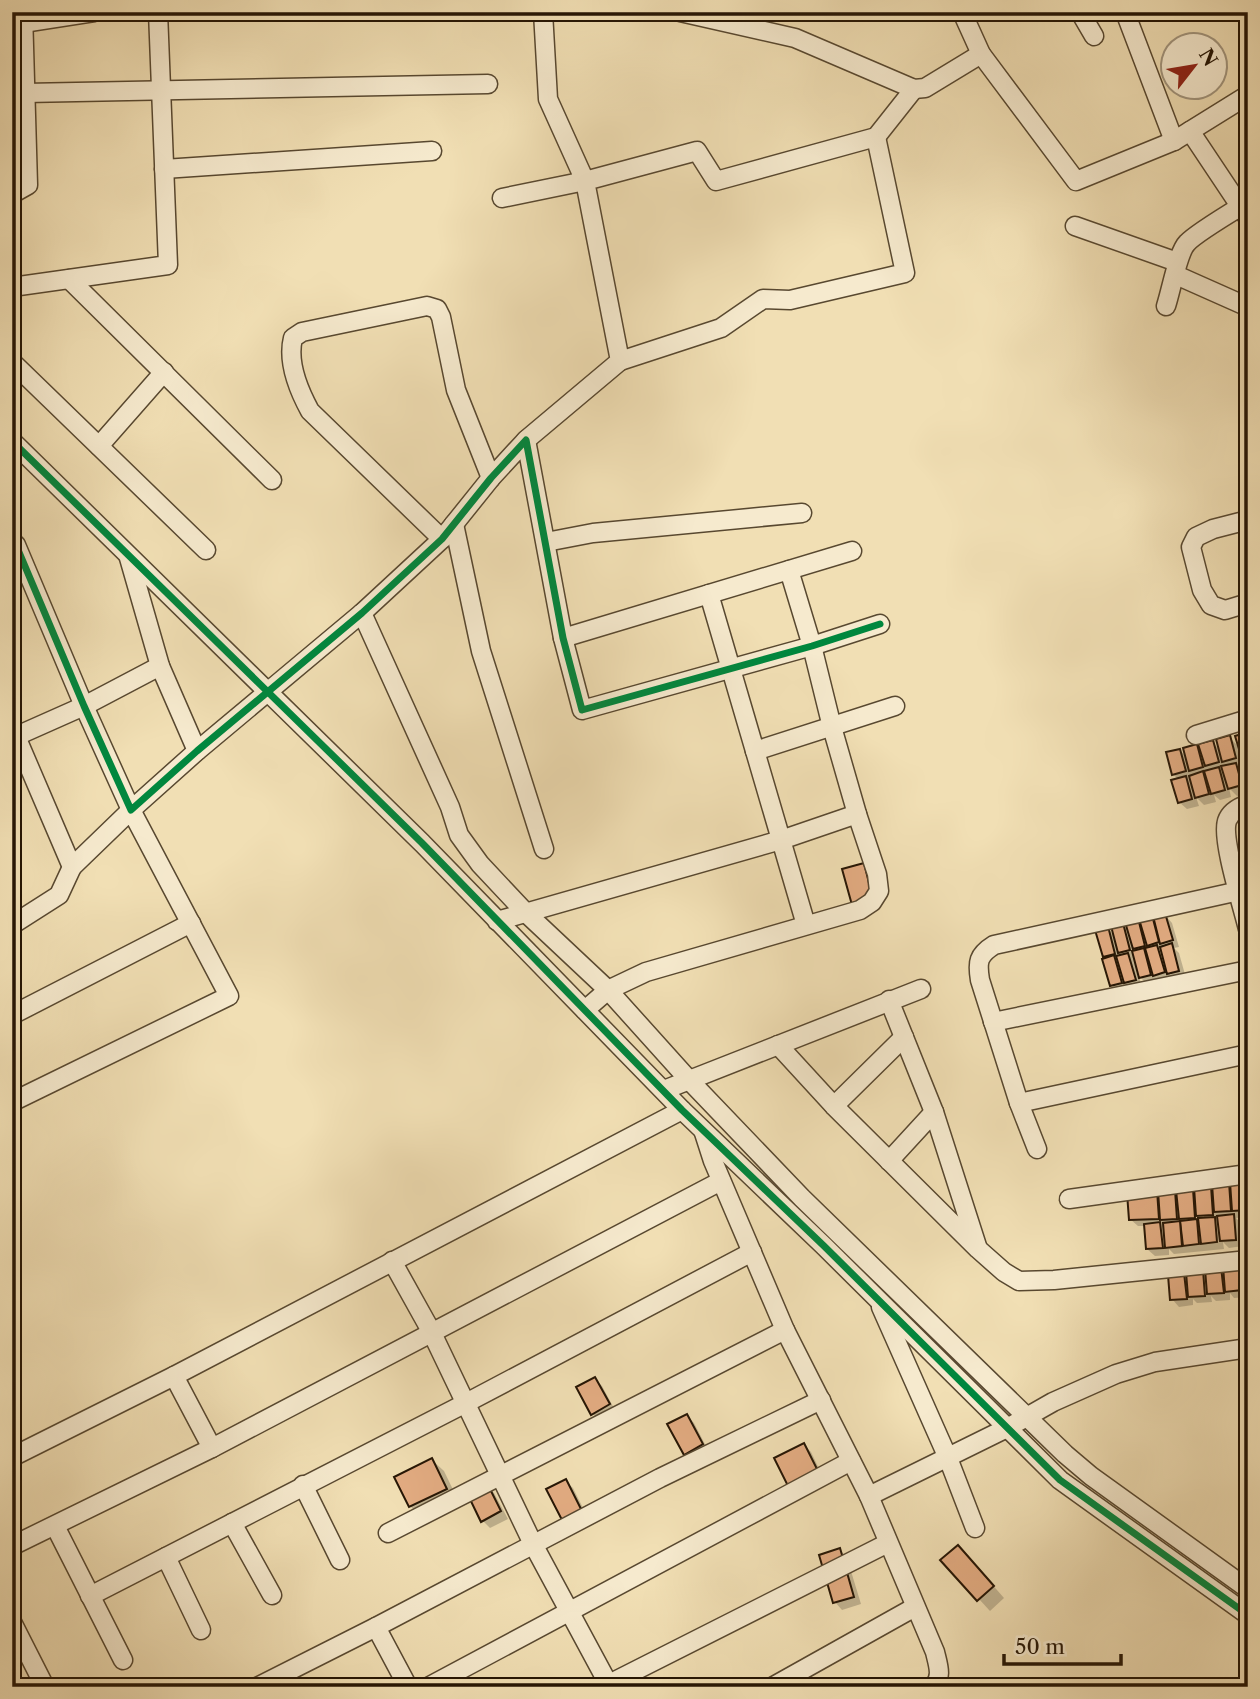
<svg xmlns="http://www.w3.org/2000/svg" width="1260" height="1699" font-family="'Libre Caslon Text',serif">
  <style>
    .shadow { fill: #0003; fill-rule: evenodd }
    .building { fill: #e3ac82; stroke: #251504; stroke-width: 2 }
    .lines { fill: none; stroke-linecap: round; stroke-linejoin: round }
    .minor-casing { stroke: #584830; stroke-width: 21 }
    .minor { stroke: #f6eace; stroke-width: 18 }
    .cycleway-casing { stroke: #f6eace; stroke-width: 11 }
    .cycleway { stroke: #00873e; stroke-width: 7 }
  </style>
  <rect width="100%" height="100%" fill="#f1dfb4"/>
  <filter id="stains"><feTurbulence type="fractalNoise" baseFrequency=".00286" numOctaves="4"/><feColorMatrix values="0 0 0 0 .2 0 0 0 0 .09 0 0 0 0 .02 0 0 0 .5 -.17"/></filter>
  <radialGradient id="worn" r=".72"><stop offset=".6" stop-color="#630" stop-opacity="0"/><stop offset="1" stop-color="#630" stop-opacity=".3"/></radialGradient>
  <g class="shadow">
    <path d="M1248 734V762L1239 754 1242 764 1248 763V784L1245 781 1248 793 1237 796 1229 788 1231 797 1220 800 1214 795 1216 802 1204 805 1196 797 1199 806 1187 809 1179 802V780L1173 774 1180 750 1187 758 1185 749 1212 742 1220 750 1229 737 1241 749ZM1244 765 1247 776 1237 767Z"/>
    <path d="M1165 915 1172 923 1179 947 1174 948 1179 953 1186 978 1176 980 1170 974 1171 979 1148 985 1139 976 1142 987 1119 992 1111 985 1108 959 1104 956 1107 928 1116 937 1123 925 1130 932 1137 920 1144 927 1142 920ZM1153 942 1154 945 1137 950V946Z"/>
    <path d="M1246 1183 1248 1185V1217L1236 1218 1241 1223 1243 1246 1229 1248 1223 1242 1224 1249 1174 1254 1169 1249V1255L1155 1256 1147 1249 1146 1226H1138L1130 1219 1128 1194 1174 1192 1179 1196 1192 1191 1197 1195 1210 1188 1215 1192 1214 1185ZM1204 1215V1219L1185 1220V1217Z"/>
    <polygon points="1248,1265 1248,1297 1234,1298 1230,1293 1230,1300 1216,1301 1211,1296 1212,1302 1197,1303 1193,1299 1193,1305 1179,1307 1172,1299 1184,1275 1189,1280 1202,1272 1207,1277 1221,1269 1225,1274"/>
    <polygon points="595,1379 602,1386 616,1412 600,1421 593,1414"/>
    <polygon points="687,1416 694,1423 709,1452 693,1461 685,1454"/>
    <polygon points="804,1445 811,1452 824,1479 797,1492"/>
    <polygon points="432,1460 444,1471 458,1500 422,1518 410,1506"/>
    <polygon points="565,1481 573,1488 588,1518 564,1519"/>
    <polygon points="487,1485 494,1493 508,1519 490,1528 483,1521"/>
    <polygon points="840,1550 847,1558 861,1604 842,1610 835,1602"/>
    <polygon points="969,1558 1004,1598 990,1611 943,1560"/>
  </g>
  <g class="building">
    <polygon points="1248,732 1248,757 1242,759 1235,736"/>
    <polygon points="1230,735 1236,758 1222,762 1216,739"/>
    <polygon points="1213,740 1219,762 1205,766 1198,744"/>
    <polygon points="1197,744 1203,767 1189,771 1183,748"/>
    <polygon points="1180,749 1186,771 1172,775 1166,752"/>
    <polygon points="1236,763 1242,785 1228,789 1221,766"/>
    <polygon points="1219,767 1225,790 1211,794 1204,771"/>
    <polygon points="1203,771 1209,794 1195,798 1189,776"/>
    <polygon points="1186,776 1192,799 1178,803 1171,780"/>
    <polygon points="864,863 873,899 852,905 842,869"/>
    <polygon points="1165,913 1173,940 1160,944 1153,916"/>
    <polygon points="1152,915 1159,942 1147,946 1139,919"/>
    <polygon points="1138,918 1145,946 1133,949 1125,922"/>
    <polygon points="1123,923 1130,950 1118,953 1111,926"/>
    <polygon points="1108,926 1115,954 1103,957 1095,930"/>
    <polygon points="1172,943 1179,971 1167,974 1160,947"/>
    <polygon points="1157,945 1165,972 1153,976 1145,948"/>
    <polygon points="1144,948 1151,975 1139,978 1132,951"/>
    <polygon points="1128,953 1136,980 1124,983 1116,956"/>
    <polygon points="1114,955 1122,983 1110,986 1102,959"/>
    <polygon points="1246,1181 1248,1210 1232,1211 1230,1182"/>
    <polygon points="1229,1182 1231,1211 1214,1212 1212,1184"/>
    <polygon points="1211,1186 1213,1215 1196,1216 1194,1187"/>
    <polygon points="1193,1189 1195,1218 1179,1219 1176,1190"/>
    <polygon points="1157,1190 1159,1219 1129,1220 1127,1193"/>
    <polygon points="1175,1190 1177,1219 1160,1220 1158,1191"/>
    <polygon points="1234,1214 1236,1240 1220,1241 1217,1216"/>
    <polygon points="1215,1217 1217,1242 1201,1244 1198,1218"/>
    <polygon points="1197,1219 1199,1244 1183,1246 1180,1221"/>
    <polygon points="1180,1221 1182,1246 1165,1248 1163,1223"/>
    <polygon points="1160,1222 1163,1248 1146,1249 1144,1224"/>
    <polygon points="1240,1265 1242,1290 1225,1292 1223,1266"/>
    <polygon points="1221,1267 1224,1293 1207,1294 1205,1269"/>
    <polygon points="1203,1270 1205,1296 1188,1297 1186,1272"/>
    <polygon points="1184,1273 1187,1299 1170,1300 1168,1275"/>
    <polygon points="595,1377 610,1404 591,1415 576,1387"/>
    <polygon points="687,1414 703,1444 684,1455 667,1424"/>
    <polygon points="804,1443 818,1471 788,1486 774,1458"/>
    <polygon points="432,1458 447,1489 409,1507 394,1477"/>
    <polygon points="566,1479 582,1511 562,1520 546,1489"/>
    <polygon points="487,1483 501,1511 481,1522 467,1493"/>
    <polygon points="958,1545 994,1586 977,1601 940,1560"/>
    <polygon points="840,1548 854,1597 833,1603 819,1555"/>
  </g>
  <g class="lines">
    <g class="minor-casing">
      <g id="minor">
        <polyline points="680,12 795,38 914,89 925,88 981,54"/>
        <polyline points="962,12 981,54 1076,181 1174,141 1190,131 1248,218"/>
        <polyline points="1080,12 1094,36"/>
        <polyline points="1125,12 1174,141"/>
        <polyline points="23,23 94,12"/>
        <polyline points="25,93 488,84"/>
        <polyline points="1190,131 1248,95"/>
        <polyline points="164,169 432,151"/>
        <polyline points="12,194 28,185 23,12"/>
        <polyline points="502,198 585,181 548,99 543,12"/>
        <polyline points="1075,226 1177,262"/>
        <polyline points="1176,275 1248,307"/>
        <polyline points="69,279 272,480"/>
        <polyline points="12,287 168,265 158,12"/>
        <path d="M1166 306C1171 291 1178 252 1187 243 1196 233 1235 210 1248 202"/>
        <polyline points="620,361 721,328 763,299 790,300 905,273 876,137"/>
        <polyline points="12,362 206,550"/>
        <polyline points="526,440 620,361 585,181 697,151 716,181 876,137 914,89"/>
        <polyline points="12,441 422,843 682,1110 824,1246 1060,1480 1248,1615"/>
        <polyline points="99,446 164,372"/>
        <polyline points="1248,520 1213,529 1196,537 1191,547 1202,590 1211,605 1225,610 1248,603"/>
        <polyline points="454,524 481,651 544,849"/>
        <path d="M442 539 310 411C298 389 287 362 293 338L302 332 427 306 437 309 441 317 456 390 491 478"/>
        <polyline points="12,541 16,545 84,706 131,810 197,751 362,613 442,539 491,478 526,440 563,638 582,710 812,646 880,624"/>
        <polyline points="546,542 593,533 802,513"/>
        <polyline points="129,558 160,666 197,751"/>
        <polyline points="709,594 806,925"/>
        <polyline points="362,613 450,807 459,835 480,864 525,912 608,990 689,1080 802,1198 1065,1454 1091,1476 1248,1589"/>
        <polyline points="563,638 852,551"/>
        <polyline points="12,727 72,867 131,810 229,996 12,1102"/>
        <polyline points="1196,735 1248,719"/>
        <polyline points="12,738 84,706 160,666"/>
        <polyline points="755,751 895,706"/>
        <path d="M1248 804C1239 807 1230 812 1227 821 1221 839 1243 908 1248 929"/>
        <polyline points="497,921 781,840 857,814"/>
        <polyline points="12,925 59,895 72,867"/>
        <polyline points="889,1000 934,1112 977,1246"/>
        <polyline points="585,1010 608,990 646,972 860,910 872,902 879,891 877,874 857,814 832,727 812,646 789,570"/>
        <polyline points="12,1015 191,923"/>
        <polyline points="993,1022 1248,970"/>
        <polyline points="778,1045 834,1106 978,1249 1004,1272 1019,1281 1054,1280 1248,1260"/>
        <polyline points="664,1090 921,989"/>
        <polyline points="1019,1103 1248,1054"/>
        <polyline points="834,1106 904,1037"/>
        <path d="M704 1133 713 1161 785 1330 869 1496 935 1652C938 1665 943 1677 933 1687"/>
        <path d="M1037 1149 1019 1103 980 980C977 962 978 955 994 945L1239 891"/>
        <polyline points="889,1161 934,1112"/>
        <polyline points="1069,1199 1248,1174"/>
        <polyline points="392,1261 431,1331 533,1544 610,1687"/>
        <polyline points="881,1307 948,1458 975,1528"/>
        <polyline points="174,1376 212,1448"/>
        <polyline points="12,1457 174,1376 682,1110"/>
        <polyline points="303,1485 340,1560"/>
        <polyline points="869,1496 1009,1427 1053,1402 1116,1374 1155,1362 1248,1348"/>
        <polyline points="232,1523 272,1595"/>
        <polyline points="55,1526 123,1660"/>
        <polyline points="388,1533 785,1330"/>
        <polyline points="12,1546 212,1448 721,1181"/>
        <polyline points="166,1557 201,1630"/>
        <polyline points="90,1596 466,1403 752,1252"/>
        <polyline points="12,1622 45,1687"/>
        <polyline points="376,1627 408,1687"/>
        <polyline points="257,1687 376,1627 660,1478 821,1400"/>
        <polyline points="428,1687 851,1461"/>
        <polyline points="603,1687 888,1543"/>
        <polyline points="772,1687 915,1607"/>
      </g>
    </g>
    <use href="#minor" class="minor"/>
    <g class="cycleway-casing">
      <g id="cycleway">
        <polyline points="12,441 422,843 682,1110 824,1246 1060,1480 1248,1615"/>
        <polyline points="12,541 16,545 84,706 131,810 197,751 362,613 442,539 491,478 526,440 563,638 582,710 812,646 880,624"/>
      </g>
    </g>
    <use href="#cycleway" class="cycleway"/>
  </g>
  <rect width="1260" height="1699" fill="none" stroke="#f1dfb4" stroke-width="42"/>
  <rect x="14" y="14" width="1232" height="1671" fill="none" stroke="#251504" stroke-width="3.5"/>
  <rect x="21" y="21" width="1218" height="1657" fill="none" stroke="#251504" stroke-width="2"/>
  <g transform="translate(1194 66) rotate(59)"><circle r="33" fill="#f6eace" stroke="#a2957d" stroke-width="2"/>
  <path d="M0-5L12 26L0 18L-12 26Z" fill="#8f2418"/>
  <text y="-10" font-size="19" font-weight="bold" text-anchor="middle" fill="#251504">N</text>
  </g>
  <path d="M1004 1654v10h117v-10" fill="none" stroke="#251504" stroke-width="3.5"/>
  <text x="1015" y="1654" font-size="21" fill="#251504" stroke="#f6eace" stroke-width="5" paint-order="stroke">50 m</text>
  <rect width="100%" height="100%" filter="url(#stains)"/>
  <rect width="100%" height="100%" fill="url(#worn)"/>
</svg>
